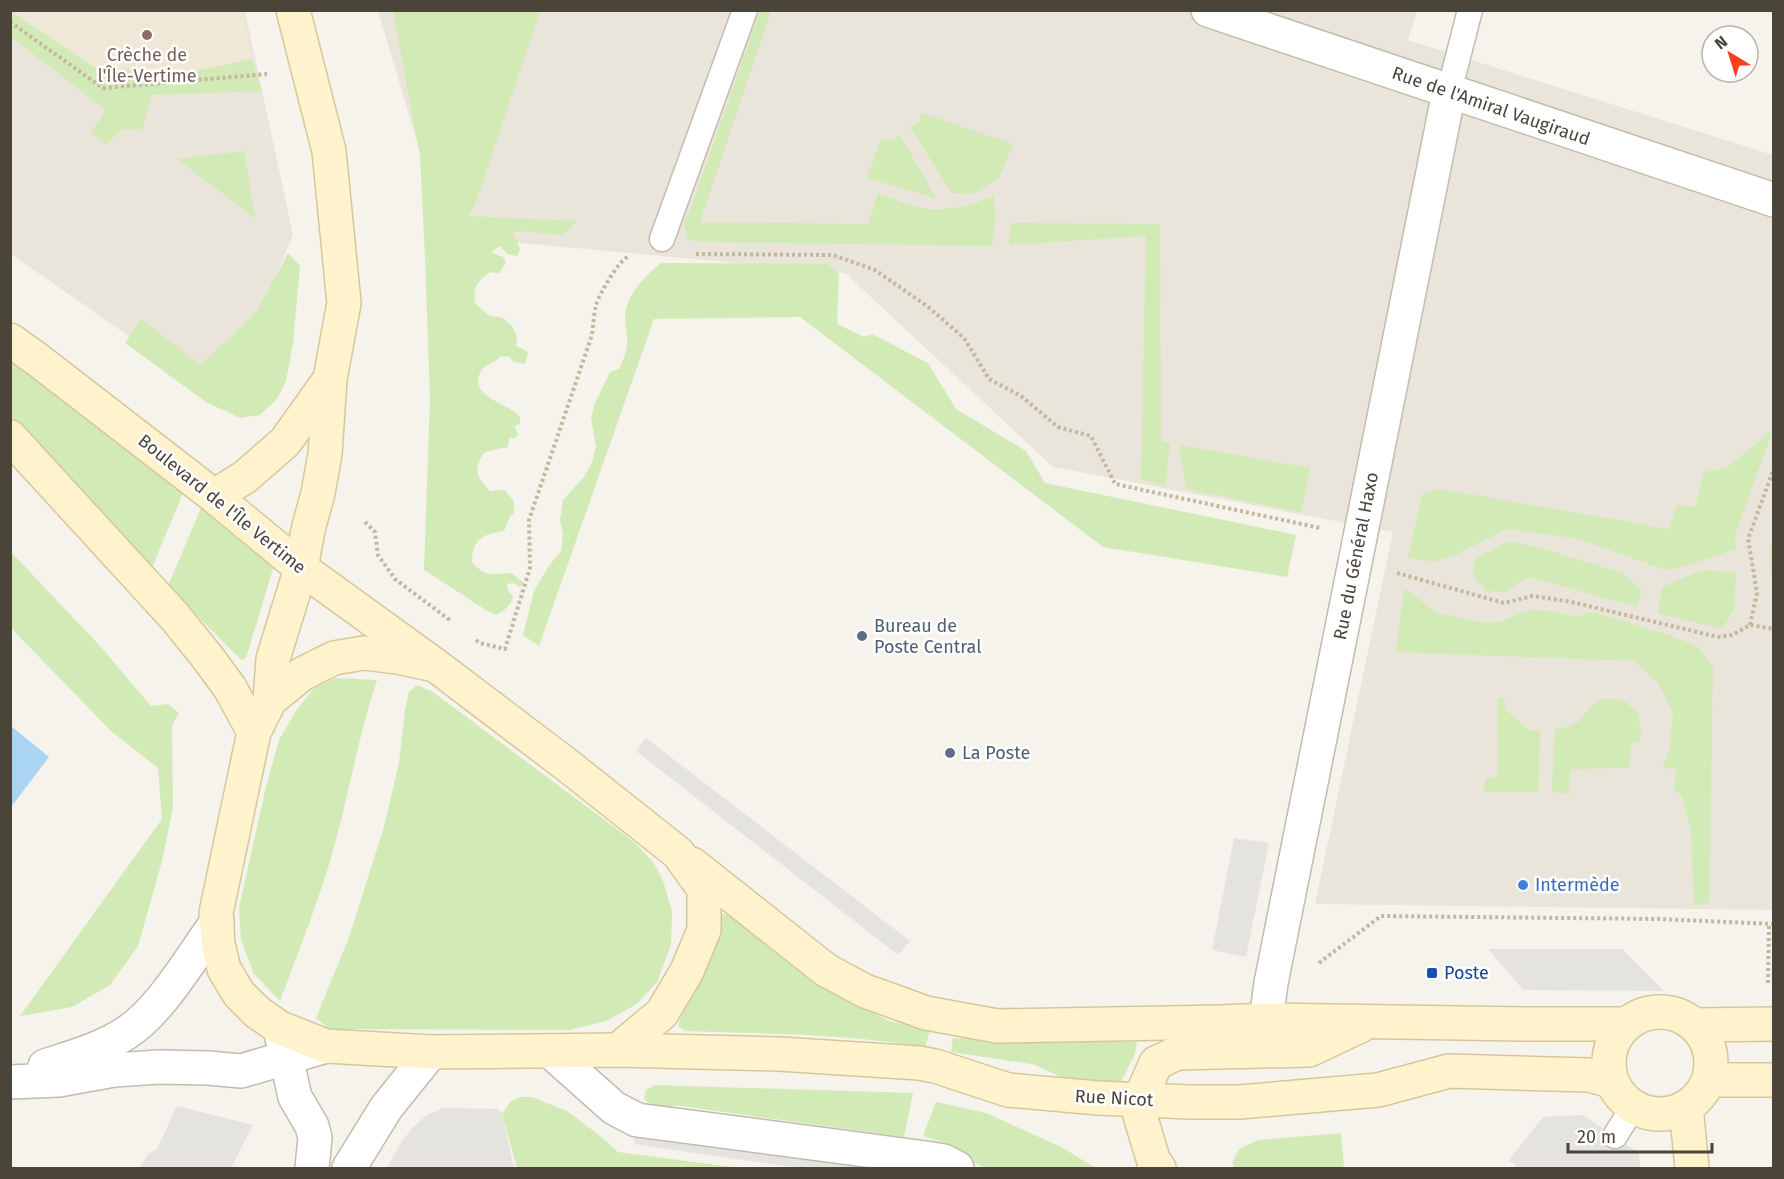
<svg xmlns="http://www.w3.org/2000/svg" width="1784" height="1179" font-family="'Fira Sans',sans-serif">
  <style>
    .residential { fill: #eae5da }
    .education { fill: #efe8d6 }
    .green { fill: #d2eab5 }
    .parking { fill: #e5e3e0 }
    .water { fill: #a9d4f2 }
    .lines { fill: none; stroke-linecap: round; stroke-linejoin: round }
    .lane-casing { stroke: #c2bbae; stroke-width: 27 }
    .street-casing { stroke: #c2bbae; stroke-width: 36 }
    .secondary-casing { stroke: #d6c79b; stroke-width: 36 }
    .path { stroke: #c4b79f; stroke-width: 4; stroke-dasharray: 3 3; stroke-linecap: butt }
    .lane { stroke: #fff; stroke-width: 24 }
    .street { stroke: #fff; stroke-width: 33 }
    .secondary { stroke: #fff3cd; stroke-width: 33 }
    .education-dot { fill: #8d6e63; stroke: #fff; stroke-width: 2 }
    .service-dot { fill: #5c6f8a; stroke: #fff; stroke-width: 2 }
    .shop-dot { fill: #3f7fe0; stroke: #fff; stroke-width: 2 }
    .transit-dot { fill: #1a4fb4; stroke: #fff; stroke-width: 2 }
    .labels { text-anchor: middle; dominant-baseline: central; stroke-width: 5; stroke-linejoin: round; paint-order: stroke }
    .education-label { font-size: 18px; fill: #785e54; stroke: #fff }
    .street-label { font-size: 18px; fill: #4b4439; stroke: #fff }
    .service-label { font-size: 18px; fill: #4e5e75; stroke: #fff; text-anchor: start }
    .shop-label { font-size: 18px; fill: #366cbe; stroke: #fff; text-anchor: start }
    .transit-label { font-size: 18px; fill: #164399; stroke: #fff; text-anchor: start }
  </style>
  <rect width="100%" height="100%" fill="#f6f3ec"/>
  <g class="residential">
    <polygon points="11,11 245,11 293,235 222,401 11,254"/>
    <polygon points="378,11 1417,11 1408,40 1773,155 1773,910 1315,904 1393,532 1053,467 845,273 445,236"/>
  </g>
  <polygon class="education" points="11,11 242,11 252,59 186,73 95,68"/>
  <g class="green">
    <polygon points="10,11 95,68 186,73 252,59 262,91 152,95 142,129 122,130 106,144 91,132 106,110 11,37"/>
    <path d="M393 11H540L477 199 469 216 576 221 569 230 562 235 520 231 512 233 516 239 520 249 517 256 507 254 500 246 491 252 503 257 506 262 499 274 490 272C477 282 473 286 475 303L488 315 503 318 512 326 517 337 516 346 528 352 525 364 514 362 508 356 500 357C495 363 485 364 481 371 467 397 508 402 520 417V424L515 426 518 435 515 438H509L508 447 485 452C472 469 476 477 490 491L505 490 514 502V514L510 516 504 531C483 534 472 539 472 562 484 577 493 574 511 573L524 583 520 587 514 583 507 584 508 591 513 596C511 606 505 610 496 615L486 610 424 570 430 398 425 257 420 156Z"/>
    <path d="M771 11 700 222 868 224 878 193C893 198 914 208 928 209 951 211 974 204 994 196L995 224 992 246 699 242 687 238 683 220 688 216 760 11Z"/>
    <polygon points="921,113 1013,144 999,178 972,194 952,193 910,127 920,121"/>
    <polygon points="900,135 936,198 866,178 882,138 891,140"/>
    <polygon points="244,151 255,218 177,159"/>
    <polygon points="1011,223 1160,224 1161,441 1170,444 1165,485 1141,480 1146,236 1009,245"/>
    <polygon points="288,253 300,266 293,343 286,381 277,399 260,415 240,418 206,402 125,343 141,319 201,365 257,311"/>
    <path d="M661 263 828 264 839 274 837 324 864 337 872 334 928 363 956 409 1026 451 1045 483 1296 535 1287 577 1103 547 800 317 654 319 539 646 523 635 534 591 548 567 561 551 563 534 560 520 563 500 583 478 592 462 596 447 591 418 595 403 610 372 619 369C622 362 626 354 627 347 628 337 625 327 625 318 626 295 644 277 661 263Z"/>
    <polygon points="10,360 184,491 150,572 27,435 11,420"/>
    <polygon points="1773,429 1735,535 1736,549 1668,571 1579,539 1507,529 1457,554 1434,562 1408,557 1422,495 1440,489 1669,529 1677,505 1695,507 1704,472 1725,468 1740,457"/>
    <polygon points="1179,445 1310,468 1301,512 1186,489"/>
    <polygon points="201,508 273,559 273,569 246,658 241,660 168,586"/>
    <polygon points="1509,541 1551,551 1622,573 1642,591 1637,607 1529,577 1504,592 1486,591 1472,574 1476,558"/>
    <polygon points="1770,544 1773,545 1773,611"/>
    <polygon points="10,551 100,646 151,706 168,704 179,713 172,725 173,807 162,861 138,946 110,985 72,1007 20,1016 162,819 158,768 111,731 11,628"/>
    <polygon points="1702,570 1736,572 1734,610 1722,629 1658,613 1662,587"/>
    <polygon points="1404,588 1436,612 1480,622 1500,622 1531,609 1557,612 1576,617 1593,612 1669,635 1698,647 1713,667 1709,904 1694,905 1691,829 1682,796 1674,789 1676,769 1663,768 1670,747 1673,712 1658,683 1635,661 1396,652"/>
    <path d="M336 678 377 680C356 742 347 808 327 871 313 915 296 958 280 1001L254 974 241 941 239 908 266 787 279 740 295 712 315 687Z"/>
    <polygon points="417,685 433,692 634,842 654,863 663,881 672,911 671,945 657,982 637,1004 606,1021 569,1030 330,1029 316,1018 349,937 384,827 399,763 405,710 409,692"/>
    <polygon points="1504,698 1505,709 1529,730 1540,731 1538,792 1484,792 1485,779 1498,776 1497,699"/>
    <path d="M1600 699H1622L1638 713 1641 732 1639 743 1631 742 1629 768 1570 769 1569 794 1552 792 1555 729C1564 728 1572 726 1579 721 1588 713 1587 707 1600 699Z"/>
    <path d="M722 914 728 915 824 987 889 1021 930 1030 925 1048C846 1033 765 1034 685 1031L678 1026C683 1009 693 994 700 978 709 957 716 935 722 914Z"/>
    <polygon points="953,1038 1137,1042 1135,1054 1112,1099 1032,1064 951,1052"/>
    <polygon points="654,1085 913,1093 904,1137 681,1106 653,1106 644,1099 646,1090"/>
    <polygon points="521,1097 532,1097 567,1111 599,1135 618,1152 740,1168 517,1168 502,1114 511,1101"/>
    <polygon points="936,1102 986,1113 1061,1147 1096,1168 982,1167 970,1160 952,1145 923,1136"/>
    <polygon points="1341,1133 1344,1168 1235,1168 1232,1163 1239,1149 1258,1140"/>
  </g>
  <g class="parking">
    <polygon points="646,738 910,941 898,955 636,751"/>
    <polygon points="1234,838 1269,843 1246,957 1212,950"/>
    <polygon points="1488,949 1622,949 1664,991 1523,990"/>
    <polygon points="177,1106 253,1125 231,1168 140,1168 148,1154 157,1149"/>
    <polygon points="444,1108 498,1109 502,1114 514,1168 387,1168 402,1141 413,1127 427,1115"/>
    <polygon points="1583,1115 1639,1153 1640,1168 1518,1168 1509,1160 1543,1117"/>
    <polygon points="637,1120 917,1168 798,1168 634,1144"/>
  </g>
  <polygon class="water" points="11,726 49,757 11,807 10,807"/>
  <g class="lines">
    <g class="lane-casing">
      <g id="lane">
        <polyline points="1449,92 1470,10"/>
        <polyline points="662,239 745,10"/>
        <polyline points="1615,1136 1633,1107"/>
      </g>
    </g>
    <g class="street-casing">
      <g id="street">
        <polyline points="1208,10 1774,200"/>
        <polyline points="1266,1020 1271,983 1449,92"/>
        <polyline points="282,1038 295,1097 312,1126 315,1138 312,1168"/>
        <polyline points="551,1052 614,1108 637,1120 926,1158 944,1161 957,1168"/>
        <path d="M45 1066C72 1057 102 1049 126 1033 161 1011 192 956 217 922"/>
        <polyline points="10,1082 59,1080 114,1070 159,1067 208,1068 241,1071 326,1046"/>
        <polyline points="349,1168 386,1108 431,1052"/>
      </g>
    </g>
    <g class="secondary-casing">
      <g id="secondary">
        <polyline points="10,340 38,360 214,496 301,568 435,665 567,765 678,853 704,889 704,930 687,971 662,1013 618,1050"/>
        <polyline points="10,437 175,617 208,658 230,688 254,732"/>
        <polyline points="214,496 245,477 285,442 330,379"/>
        <polyline points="435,665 397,657 364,653 334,658 302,674 270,700 254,732 216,913 218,944 224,969 239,994 257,1012 280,1028 326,1046 431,1052 618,1050 779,1054 919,1063 935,1066 1008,1090 1098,1098 1189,1102 1240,1102 1378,1090 1449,1071 1589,1075 1611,1081"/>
        <polyline points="270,700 273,659 301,568 308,530 318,493 325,454 330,379 344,303 329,151 293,10"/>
        <polyline points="692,864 826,970 865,991 926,1013 997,1026 1221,1022 1266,1020 1523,1024 1626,1024"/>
        <circle cx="1660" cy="1063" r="51"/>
        <polyline points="1695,1025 1774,1024"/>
        <polyline points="1709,1080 1774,1080"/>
        <polyline points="1135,1099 1143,1092 1156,1063 1177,1053 1309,1050 1362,1025"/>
        <polyline points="1135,1099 1154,1162 1159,1168"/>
        <polyline points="1686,1107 1692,1168"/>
      </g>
    </g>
    <g class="path">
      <polyline points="10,22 103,88 267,74"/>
      <polyline points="696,254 833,255 875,270 927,306 964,338 989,379 1021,396 1058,427 1091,436 1115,484 1320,528"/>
      <polyline points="365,522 375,532 378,555 395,579 451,621"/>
      <polyline points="1397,573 1504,603 1532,596 1567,601 1718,637 1732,635 1750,625 1774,629"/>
      <polyline points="1750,625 1757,593 1748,539 1774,468"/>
      <path d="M476 640 480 643 505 649 530 568 529 520 592 335C593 325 594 314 596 305 600 293 618 261 629 256"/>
      <polyline points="1319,963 1381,916 1659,919 1774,924"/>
      <polyline points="1768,983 1769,924"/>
    </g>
    <use href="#lane" class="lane"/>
    <use href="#street" class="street"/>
    <use href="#secondary" class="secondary"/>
  </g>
  <circle class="education-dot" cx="147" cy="35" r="6"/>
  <g class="service-dot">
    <circle cx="862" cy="636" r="6"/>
    <circle cx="950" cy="753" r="6"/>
  </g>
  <circle class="shop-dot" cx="1523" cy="885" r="6"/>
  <rect class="transit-dot" x="1426" y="967" width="12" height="12" rx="3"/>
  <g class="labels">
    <g class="education-label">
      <text x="147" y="55">Crèche de<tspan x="147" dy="21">l'Île-Vertime</tspan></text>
    </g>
    <g class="street-label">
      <text transform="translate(1491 106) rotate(19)">Rue de l'Amiral Vaugiraud</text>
      <text transform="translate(222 504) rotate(39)">Boulevard de l'Île Vertime</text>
      <text transform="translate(1356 556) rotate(-79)">Rue du Général Haxo</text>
      <text transform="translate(1114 1098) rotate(3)">Rue Nicot</text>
    </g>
    <g class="service-label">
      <text x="874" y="626">Bureau de<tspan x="874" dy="21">Poste Central</tspan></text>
      <text x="962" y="753">La Poste</text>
    </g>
    <g class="shop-label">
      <text x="1535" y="885">Intermède</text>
    </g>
    <g class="transit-label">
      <text x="1444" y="973">Poste</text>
    </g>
  </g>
  <rect width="1784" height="1179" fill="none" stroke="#4b4439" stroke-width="24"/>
  <g transform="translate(1730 54) rotate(322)"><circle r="28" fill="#ffffff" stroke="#b7b4b0" stroke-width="1.5"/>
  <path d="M0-4.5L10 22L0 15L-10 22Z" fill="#fc3f1d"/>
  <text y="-9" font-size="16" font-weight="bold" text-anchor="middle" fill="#4b4439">N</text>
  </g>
  <path d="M1568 1143v9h144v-9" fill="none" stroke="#4b4439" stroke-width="3"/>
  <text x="1577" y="1143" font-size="18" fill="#4b4439" stroke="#ffffff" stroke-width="4.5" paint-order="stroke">20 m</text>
</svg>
